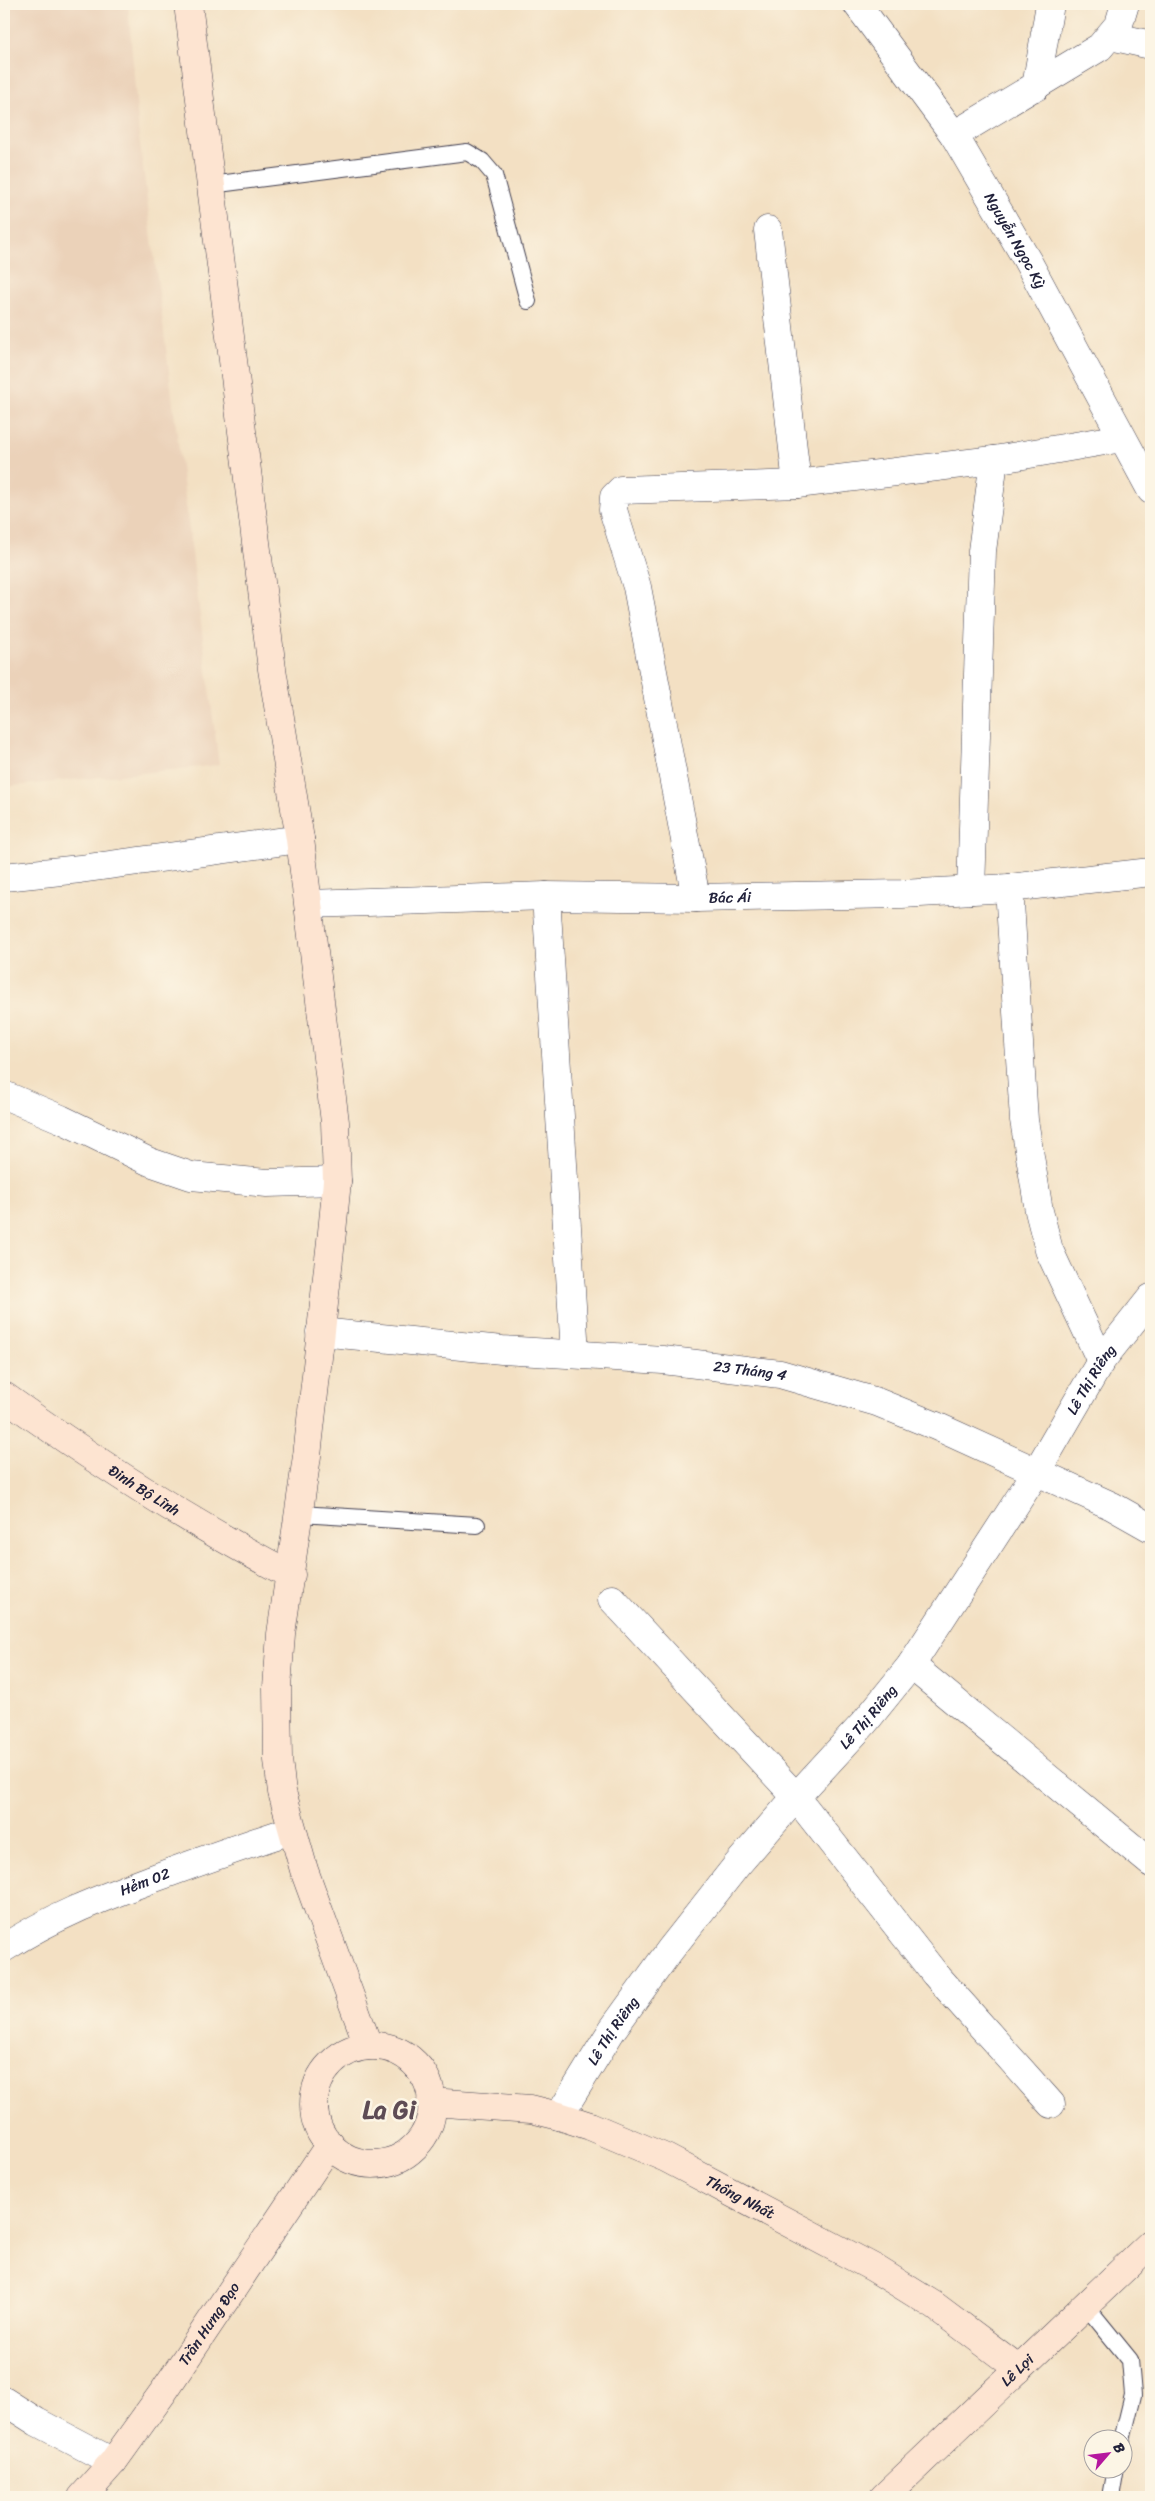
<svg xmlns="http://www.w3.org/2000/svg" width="1155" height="2501" font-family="Sriracha,sans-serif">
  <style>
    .built { fill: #ebd2b9 }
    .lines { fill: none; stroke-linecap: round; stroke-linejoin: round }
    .lane-casing { stroke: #413e4f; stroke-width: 18 }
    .street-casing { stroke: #413e4f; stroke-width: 29 }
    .secondary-casing { stroke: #413e4f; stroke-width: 29 }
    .lane { stroke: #fff; stroke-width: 16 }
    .street { stroke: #fff; stroke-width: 28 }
    .secondary { stroke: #fde4d1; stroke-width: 28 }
    .labels { text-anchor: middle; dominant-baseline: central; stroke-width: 5; stroke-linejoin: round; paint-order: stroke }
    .street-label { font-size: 15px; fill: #22223b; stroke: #fcf5e5 }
    .town-label { font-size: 25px; font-weight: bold; fill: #5e4c55; stroke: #fcf5e5 }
  </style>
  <rect width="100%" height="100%" fill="#fcf5e5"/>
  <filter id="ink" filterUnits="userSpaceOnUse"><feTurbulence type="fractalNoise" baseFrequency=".02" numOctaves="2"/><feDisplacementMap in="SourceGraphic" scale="10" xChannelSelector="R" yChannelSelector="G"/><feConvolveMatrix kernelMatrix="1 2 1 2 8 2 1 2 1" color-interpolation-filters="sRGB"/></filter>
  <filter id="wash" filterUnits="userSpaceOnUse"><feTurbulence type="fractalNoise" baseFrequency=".0096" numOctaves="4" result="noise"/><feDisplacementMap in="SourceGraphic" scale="20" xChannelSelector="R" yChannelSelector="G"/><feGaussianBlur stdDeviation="1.12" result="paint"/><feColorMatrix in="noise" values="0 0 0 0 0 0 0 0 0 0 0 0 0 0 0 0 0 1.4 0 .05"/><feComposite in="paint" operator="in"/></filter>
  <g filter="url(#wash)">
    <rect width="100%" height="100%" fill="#f3e0c3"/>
    <polygon class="built" points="4,4 128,4 139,136 219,765 4,787"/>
  </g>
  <g filter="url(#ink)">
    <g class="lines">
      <g class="lane-casing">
        <g id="lane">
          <polyline points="211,185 467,152 482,161 494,175 528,301"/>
          <polyline points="300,1514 477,1525"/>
          <polyline points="1086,2306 1130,2360 1133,2395 1122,2440"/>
          <polyline points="1111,2497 1116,2468"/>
        </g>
      </g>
      <g class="street-casing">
        <g id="street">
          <path id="s1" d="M857 4 954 135 1027 260 1151 490"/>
          <polyline points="1111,36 1151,45"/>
          <polyline points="1036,87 1050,4"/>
          <polyline points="954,135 1100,47 1119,24 1125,4"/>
          <polyline points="768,230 797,484"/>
          <polyline points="4,877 80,869 300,839"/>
          <polyline points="1009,888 1024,1120 1039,1211 1049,1250 1101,1361"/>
          <polyline points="971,890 982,551 994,460"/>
          <polyline points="546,896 575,1353"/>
          <polyline points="696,898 637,587 613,510 614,497 621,490 797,484 994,460 1122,438"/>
          <path id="s2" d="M309 904 546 896 696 898 902 894 1009 888 1151 872"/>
          <polyline points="4,1095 61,1119 150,1162 191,1176 267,1183 337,1181"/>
          <path id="s3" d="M320 1332 502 1350 663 1360 780 1374 877 1402 936 1426 1112 1506 1151 1528"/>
          <polyline points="612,1599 796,1797 935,1974 1051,2104"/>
          <polyline points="911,1665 1151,1863"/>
          <path id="s4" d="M4 1948C51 1917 99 1899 152 1879 198 1862 245 1845 292 1830"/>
          <path id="s5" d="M559 2116 612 2030 670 1950 737 1865 796 1797 865 1722 911 1665 1037 1471 1101 1361 1151 1298"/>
          <polyline points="4,2401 37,2422 113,2462"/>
        </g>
      </g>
      <g class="secondary-casing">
        <g id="secondary">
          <polyline points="188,4 272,669 300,839 335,1122 337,1181 332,1232 307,1456 281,1634 277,1688 278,1760 282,1792 304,1870 368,2045"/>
          <path id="s6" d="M4 1396C96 1462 190 1523 291 1575"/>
          <circle cx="373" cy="2105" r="59"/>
          <path id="s7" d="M431 2102 531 2109 559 2116 590 2126 666 2158 874 2268 935 2306 1019 2369"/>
          <path id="s8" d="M82 2497 113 2462 164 2391 330 2144"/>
          <path id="s9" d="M884 2497 1151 2243"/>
        </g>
      </g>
      <use href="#lane" class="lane"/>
      <use href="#street" class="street"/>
      <use href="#secondary" class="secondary"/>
    </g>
  </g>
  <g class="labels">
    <g class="street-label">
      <text stroke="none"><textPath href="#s1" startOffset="285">Nguyễn Ngọc Kỳ</textPath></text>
      <text stroke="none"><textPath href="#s2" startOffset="421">Bác Ái</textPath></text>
      <text stroke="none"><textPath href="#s3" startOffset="432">23 Tháng 4</textPath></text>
      <text stroke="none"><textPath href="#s5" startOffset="911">Lê Thị Riêng</textPath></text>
      <text stroke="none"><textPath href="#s6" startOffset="169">Đinh Bộ Lĩnh</textPath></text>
      <text stroke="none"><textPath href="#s5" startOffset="506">Lê Thị Riêng</textPath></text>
      <text stroke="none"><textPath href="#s4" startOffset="156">Hẻm 02</textPath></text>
      <text stroke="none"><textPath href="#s5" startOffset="101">Lê Thị Riêng</textPath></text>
      <text stroke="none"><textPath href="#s7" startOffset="328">Thống Nhất</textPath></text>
      <text stroke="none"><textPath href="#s8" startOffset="215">Trần Hưng Đạo</textPath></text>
      <text stroke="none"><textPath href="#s9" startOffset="184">Lê Lợi</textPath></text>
    </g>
    <g class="town-label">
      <text x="389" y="2109">La Gi</text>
    </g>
  </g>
  <rect width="1155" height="2501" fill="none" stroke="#fcf5e5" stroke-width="20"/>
  <g transform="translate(1108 2454) rotate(62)"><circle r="24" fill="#fcf5e5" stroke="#a5a1a1"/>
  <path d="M0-4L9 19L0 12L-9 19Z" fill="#b5179e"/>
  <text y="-8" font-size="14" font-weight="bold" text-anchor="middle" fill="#22223b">B</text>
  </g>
</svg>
